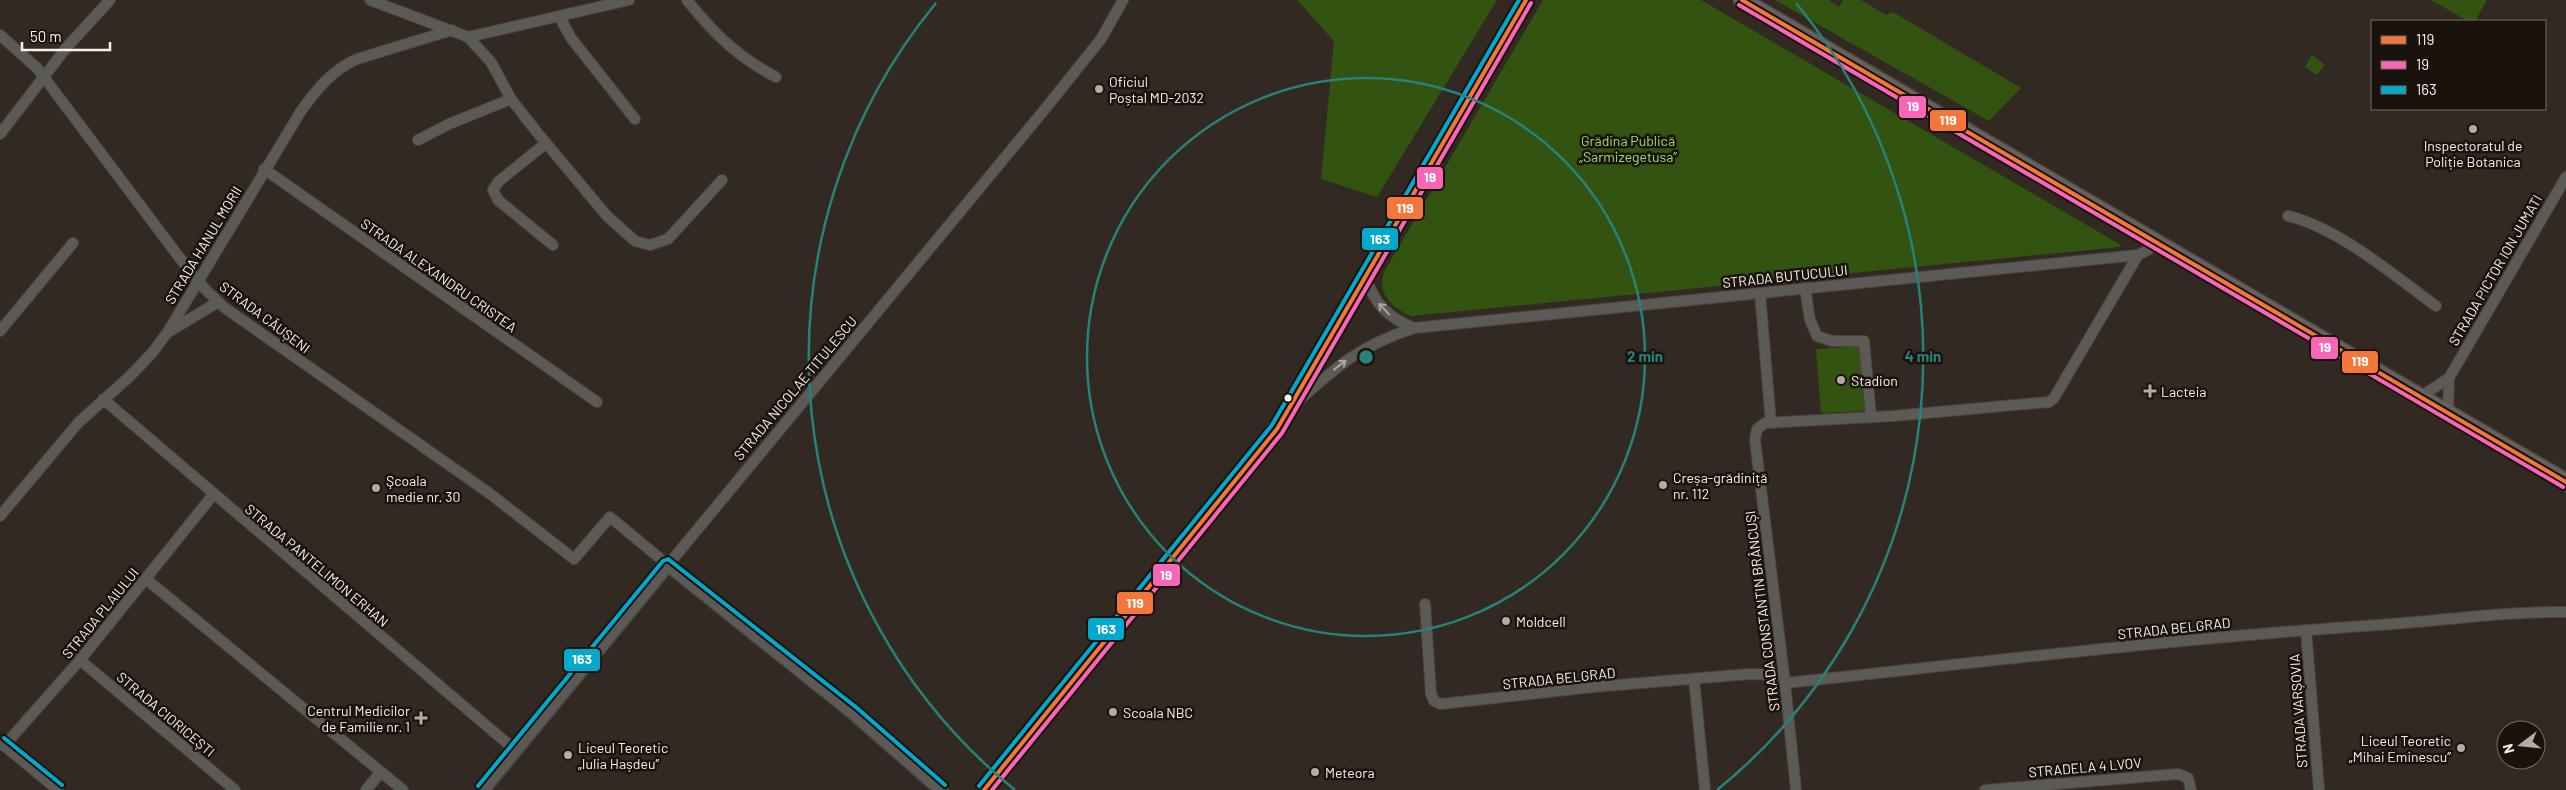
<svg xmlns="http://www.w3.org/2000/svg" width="2566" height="790" font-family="Barlow,sans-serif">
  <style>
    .green { fill: #325410 }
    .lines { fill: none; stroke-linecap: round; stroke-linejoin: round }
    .minor-casing { stroke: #4c4640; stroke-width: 12 }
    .tertiary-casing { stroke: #4c4640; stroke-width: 15 }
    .secondary-casing { stroke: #4c4640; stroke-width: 16 }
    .primary-casing { stroke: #4c4640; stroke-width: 19 }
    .minor { stroke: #5c5a56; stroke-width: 10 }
    .tertiary { stroke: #5c5a56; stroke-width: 12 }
    .secondary { stroke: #66645f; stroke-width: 14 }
    .primary { stroke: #65615d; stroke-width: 16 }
    .bus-1-casing { stroke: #1a130d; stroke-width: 8 }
    .bus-2-casing { stroke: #1a130d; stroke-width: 8 }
    .bus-3-casing { stroke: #1a130d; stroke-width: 8 }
    .bus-1 { stroke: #f5763a; stroke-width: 4 }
    .bus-2 { stroke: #fa66b7; stroke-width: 4 }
    .bus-3 { stroke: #00a9ce; stroke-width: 4 }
    .oneway { stroke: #aca6a0 }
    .ring { fill: none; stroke: #27827a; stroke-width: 2.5 }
    .poi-dot { fill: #b5aba3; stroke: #1a130d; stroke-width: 2 }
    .bus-dot { fill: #fbf1e9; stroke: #1a130d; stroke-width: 2 }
    .labels { text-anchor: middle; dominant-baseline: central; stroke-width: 5; stroke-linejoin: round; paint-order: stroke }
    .poi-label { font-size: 14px; fill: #fbf1e9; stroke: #1a130d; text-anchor: start }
    .park-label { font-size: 14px; fill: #9dde70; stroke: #1a130d }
    .street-label { font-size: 14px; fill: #fbf1e9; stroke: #1a130d }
    .centre { fill: #27827a; stroke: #1a130d; stroke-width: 2.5 }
    .ring-label { font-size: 15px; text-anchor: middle; font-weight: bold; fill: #27827a; stroke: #1a130d; stroke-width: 5; stroke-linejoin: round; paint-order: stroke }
    .line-badge { stroke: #1a130d; stroke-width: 2 }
    .badge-label { font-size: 14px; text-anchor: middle; font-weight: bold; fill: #fff }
  </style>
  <rect width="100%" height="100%" fill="#322a22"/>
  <g class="green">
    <polygon points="1297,0 1497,0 1377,197 1321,179 1334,41"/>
    <path d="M1543 0H1701L2121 245 2120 247 1411 316C1391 307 1377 294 1384 272Z"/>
    <polygon points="1775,0 1829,0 1839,7 1843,0 1861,0 1886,15 1893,12 2021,88 1989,121"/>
    <polygon points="2431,0 2487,0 2475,21 2468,21"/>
    <polygon points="2312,55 2325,65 2317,75 2305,67"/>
    <polygon points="1860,346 1866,411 1821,413 1816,349"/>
  </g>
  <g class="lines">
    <g class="minor-casing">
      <g id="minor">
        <polyline points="370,0 468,37 629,0"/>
        <path d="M687 0C713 33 739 58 776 77"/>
        <polyline points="559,16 571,38 635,119"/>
        <polyline points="0,35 37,68 179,257 205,289 225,308 489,493 574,559 610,517 668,565 1045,109 1101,39 1123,0"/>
        <polyline points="468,37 491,62 511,99 536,131 607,216 635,241 650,245 668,239 722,180"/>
        <polyline points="0,134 66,48 110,0"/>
        <polyline points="418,140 449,124 511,99"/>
        <polyline points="546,143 498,182 493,190 498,200 553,245"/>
        <polyline points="264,169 597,402"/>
        <path d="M2288 216C2337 227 2395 276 2436 306"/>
        <path d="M1366 278C1375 304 1388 318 1414 328"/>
        <polyline points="1805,288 1810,320 1817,336 1832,341 1864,341 1871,417"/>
        <polyline points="1760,293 1771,423"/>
        <polyline points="0,331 73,243"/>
        <polyline points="170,331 218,302"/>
        <polyline points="2420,397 2449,378 2566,177"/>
        <polyline points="103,399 515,750"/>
        <path d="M1295 404C1337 366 1359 346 1414 328L2138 255 2148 250 2154 242"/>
        <polyline points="2448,414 2449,378"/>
        <path d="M0 516 78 423 129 377 152 353 167 333 301 111C317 89 332 70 357 59L452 30"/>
        <polyline points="146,579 403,790"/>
        <polyline points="1425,604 1431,694 1434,701 1441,704 1593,687 1749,674 1784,675"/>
        <polyline points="2306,630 2319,790"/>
        <polyline points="80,660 235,790"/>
        <polyline points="1694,679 1705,790"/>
        <path d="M1785 683C1983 662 2180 638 2378 625 2441 621 2503 611 2566 612"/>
        <polyline points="1,743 58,790"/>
        <polyline points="4,746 80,660 213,495"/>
        <polyline points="366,790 381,772"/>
        <polyline points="1796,790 1785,683 1755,440 1757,429 1765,423 1893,416 2049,402 2054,398 2138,255"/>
        <polyline points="1985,790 2178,774 2188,778 2191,790"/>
      </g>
    </g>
    <g class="tertiary-casing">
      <polyline id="tertiary" points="483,790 668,565 853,713 941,790"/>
    </g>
    <g class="secondary-casing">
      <polyline id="secondary" points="984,790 1277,429 1526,0"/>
    </g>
    <g class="primary-casing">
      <polyline id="primary" points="1742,0 2566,482"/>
    </g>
    <use href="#minor" class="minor"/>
    <use href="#tertiary" class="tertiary"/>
    <use href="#secondary" class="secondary"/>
    <use href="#primary" class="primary"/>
    <g class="bus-1-casing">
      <g id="bus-1">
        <polyline points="1742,0 2566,482"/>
        <polyline points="984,790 1277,429 1526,0"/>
      </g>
    </g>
    <g class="bus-2-casing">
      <g id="bus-2">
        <polyline points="1739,5 2563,487"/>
        <polyline points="992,790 1282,433 1531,3"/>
      </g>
    </g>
    <g class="bus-3-casing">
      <g id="bus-3">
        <polyline points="4,738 62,785"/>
        <polyline points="478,786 663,561 668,559 857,708 945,785"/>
        <polyline points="979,786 1272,425 1519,0"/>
      </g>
    </g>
    <use href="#bus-1" class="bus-1"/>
    <use href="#bus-2" class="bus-2"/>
    <use href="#bus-3" class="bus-3"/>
  </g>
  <defs><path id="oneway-shaft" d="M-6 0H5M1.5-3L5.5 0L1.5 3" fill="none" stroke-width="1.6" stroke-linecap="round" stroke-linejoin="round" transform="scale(1.25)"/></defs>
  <g class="oneway">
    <use href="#oneway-shaft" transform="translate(1384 309) rotate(-134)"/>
    <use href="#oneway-shaft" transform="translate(1340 365) rotate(-38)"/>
  </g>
  <g class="ring">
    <circle cx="1366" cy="357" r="279"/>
    <path d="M1015 790A557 557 0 0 1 936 3M1796 3A557 557 0 0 1 1717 790"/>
  </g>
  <g class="poi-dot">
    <circle cx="1099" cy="89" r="5"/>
    <circle cx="2473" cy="129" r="5"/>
    <circle cx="1841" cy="380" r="5"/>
    <path d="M2147.5 383.5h5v5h5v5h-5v5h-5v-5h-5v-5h5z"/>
    <circle cx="1663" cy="485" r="5"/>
    <circle cx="376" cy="488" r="5"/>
    <circle cx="1506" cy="621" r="5"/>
    <circle cx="1113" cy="712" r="5"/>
    <path d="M418.5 710.5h5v5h5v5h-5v5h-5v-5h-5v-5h5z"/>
    <circle cx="2461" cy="748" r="5"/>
    <circle cx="568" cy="755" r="5"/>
    <circle cx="1315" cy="772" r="5"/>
  </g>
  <circle class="bus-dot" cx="1288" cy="398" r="4.5"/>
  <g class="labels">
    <g class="poi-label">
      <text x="1109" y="81">Oficiul<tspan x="1109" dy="16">Poștal MD-2032</tspan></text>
      <text x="2473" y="145" text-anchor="middle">Inspectoratul de<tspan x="2473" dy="16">Poliție Botanica</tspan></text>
      <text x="1851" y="380">Stadion</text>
      <text x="2161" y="391">Lacteia</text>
      <text x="1673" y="477">Creșa-grădiniță<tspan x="1673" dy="16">nr. 112</tspan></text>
      <text x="386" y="480">Şcoala<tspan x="386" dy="16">medie nr. 30</tspan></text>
      <text x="1516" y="621">Moldcell</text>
      <text x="410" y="710" text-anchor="end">Centrul Medicilor<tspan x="410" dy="16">de Familie nr. 1</tspan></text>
      <text x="1123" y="712">Scoala NBC</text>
      <text x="2451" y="740" text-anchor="end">Liceul Teoretic<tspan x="2451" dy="16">„Mihai Eminescu”</tspan></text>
      <text x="578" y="747">Liceul Teoretic<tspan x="578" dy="16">„Iulia Hașdeu”</tspan></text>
      <text x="1325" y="772">Meteora</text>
    </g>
    <g class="park-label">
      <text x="1628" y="140">Grădina Publică<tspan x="1628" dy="16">„Sarmizegetusa”</tspan></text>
    </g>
    <g class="street-label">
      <text transform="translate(203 245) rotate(-59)">STRADA HANUL MORII</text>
      <text transform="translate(2495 270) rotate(-60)">STRADA PICTOR ION JUMATI</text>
      <text transform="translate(439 275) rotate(35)">STRADA ALEXANDRU CRISTEA</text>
      <text transform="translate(1785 276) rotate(-6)">STRADA BUTUCULUI</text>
      <text transform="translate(265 317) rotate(37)">STRADA CĂUȘENI</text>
      <text transform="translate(795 388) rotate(-50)">STRADA NICOLAE TITULESCU</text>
      <text transform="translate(317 565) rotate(40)">STRADA PANTELIMON ERHAN</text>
      <text transform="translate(1762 611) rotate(-97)">STRADA CONSTANTIN BRÂNCUȘI</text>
      <text transform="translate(100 613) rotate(-51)">STRADA PLAIULUI</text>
      <text transform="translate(2174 628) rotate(-6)">STRADA BELGRAD</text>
      <text transform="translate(1559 678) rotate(-6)">STRADA BELGRAD</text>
      <text transform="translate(2298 711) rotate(-94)">STRADA VARȘOVIA</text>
      <text transform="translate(166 714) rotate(40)">STRADA CIORICEȘTI</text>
      <text transform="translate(2085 767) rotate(-5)">STRADELA 4 LVOV</text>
    </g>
  </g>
  <circle cx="1366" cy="357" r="8" class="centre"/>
  <g class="ring-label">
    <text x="1645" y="362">2 min</text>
    <text x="1923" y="362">4 min</text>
  </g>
  <g class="line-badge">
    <rect x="1898" y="95" width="29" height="24" rx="5" fill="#fa66b7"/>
    <rect x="1929" y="109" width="38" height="23" rx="5" fill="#f5763a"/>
    <rect x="1416" y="166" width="28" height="24" rx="5" fill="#fa66b7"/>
    <rect x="1386" y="196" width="38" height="24" rx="5" fill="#f5763a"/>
    <rect x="1361" y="227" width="38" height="24" rx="5" fill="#00a9ce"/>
    <rect x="2310" y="336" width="29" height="24" rx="5" fill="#fa66b7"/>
    <rect x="2341" y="350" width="38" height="24" rx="5" fill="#f5763a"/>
    <rect x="1152" y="563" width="29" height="24" rx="5" fill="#fa66b7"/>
    <rect x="1116" y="591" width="38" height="24" rx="5" fill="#f5763a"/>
    <rect x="1087" y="617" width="38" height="24" rx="5" fill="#00a9ce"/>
    <rect x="563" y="648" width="38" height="24" rx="5" fill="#00a9ce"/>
  </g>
  <g class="badge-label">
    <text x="1913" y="111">19</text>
    <text x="1948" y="125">119</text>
    <text x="1430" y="182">19</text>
    <text x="1405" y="213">119</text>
    <text x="1380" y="244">163</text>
    <text x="2325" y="352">19</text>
    <text x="2360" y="366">119</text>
    <text x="1166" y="580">19</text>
    <text x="1135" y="608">119</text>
    <text x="1106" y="634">163</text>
    <text x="582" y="664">163</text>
  </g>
  <rect x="2371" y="20" width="175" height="90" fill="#1a130d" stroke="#746c65"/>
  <rect x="2381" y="36" width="25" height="8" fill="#f5763a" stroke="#746c65"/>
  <text x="2416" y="45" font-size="15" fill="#fbf1e9">119</text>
  <rect x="2381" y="61" width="25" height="8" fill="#fa66b7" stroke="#746c65"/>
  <text x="2416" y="70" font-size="15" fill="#fbf1e9">19</text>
  <rect x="2381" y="86" width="25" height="8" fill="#00a9ce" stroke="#746c65"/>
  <text x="2416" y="95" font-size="15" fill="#fbf1e9">163</text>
  <g transform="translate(2521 745) rotate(254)"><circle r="24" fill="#1a130d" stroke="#746c65"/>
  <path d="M0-4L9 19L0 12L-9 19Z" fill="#b5aba3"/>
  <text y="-8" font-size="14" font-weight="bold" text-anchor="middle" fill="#fbf1e9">N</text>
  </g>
  <path d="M22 42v8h88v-8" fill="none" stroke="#fbf1e9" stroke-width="2.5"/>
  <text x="30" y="42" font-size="15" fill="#fbf1e9" stroke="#1a130d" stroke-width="4" paint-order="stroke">50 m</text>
</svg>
